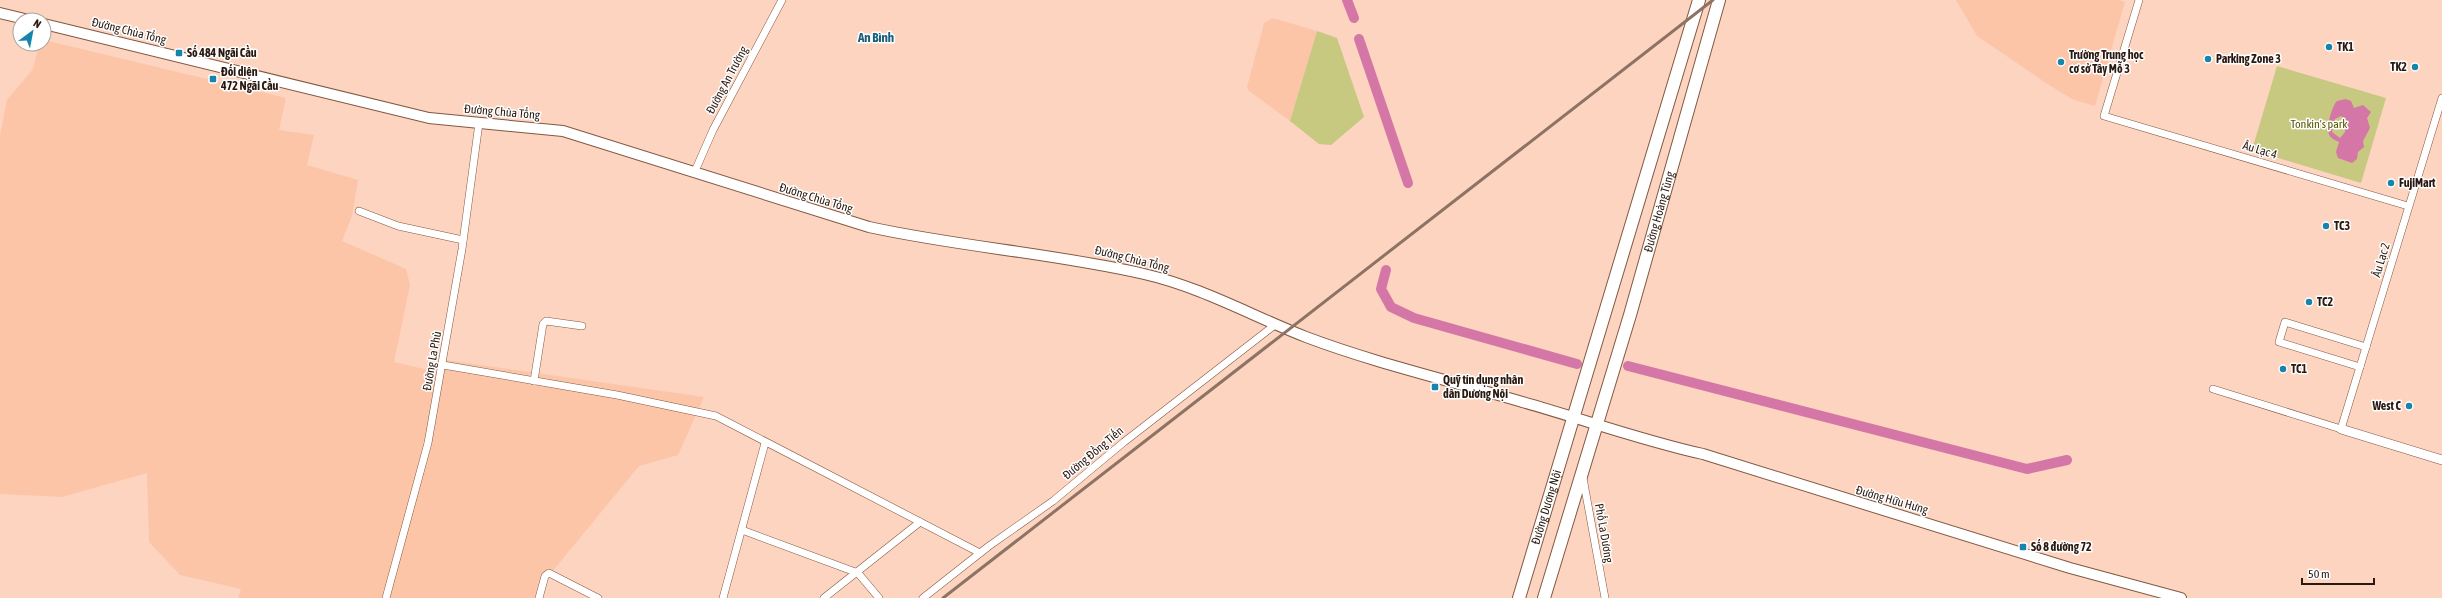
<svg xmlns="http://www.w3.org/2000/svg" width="2442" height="598" font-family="'Asap Condensed',sans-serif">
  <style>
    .built { fill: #fdc5a8 }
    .green { fill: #c7c980 }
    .water { fill: #d577a6; fill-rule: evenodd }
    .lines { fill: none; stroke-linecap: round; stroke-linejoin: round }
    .canal { stroke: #d577a6; stroke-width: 10 }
    .minor-casing { stroke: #825841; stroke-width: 8 }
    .tertiary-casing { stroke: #825841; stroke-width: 10 }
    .secondary-casing { stroke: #825841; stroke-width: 12 }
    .primary-casing { stroke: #825841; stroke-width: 14 }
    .minor { stroke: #fff; stroke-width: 7 }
    .tertiary { stroke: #fff; stroke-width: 9 }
    .secondary { stroke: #fff; stroke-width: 10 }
    .primary { stroke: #fff; stroke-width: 12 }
    .rail { stroke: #8e7263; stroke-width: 3 }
    .poi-dot { fill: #1784ac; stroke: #fff; stroke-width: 1.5 }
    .labels { text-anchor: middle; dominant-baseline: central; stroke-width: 3; stroke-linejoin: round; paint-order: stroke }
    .street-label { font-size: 12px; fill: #2a1910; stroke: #fff }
    .poi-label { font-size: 12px; font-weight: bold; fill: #2a1910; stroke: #fff; text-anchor: start }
    .park-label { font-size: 12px; fill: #585702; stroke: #fff }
    .neighbourhood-label { font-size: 13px; font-weight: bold; fill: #195f7a; stroke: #fff }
  </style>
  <rect width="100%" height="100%" fill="#fcd4c0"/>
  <g class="built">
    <polygon points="1956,0 2119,0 2125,2 2095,106 2074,100 2052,87 1977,36"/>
    <polygon points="1273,18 1317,31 1290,121 1249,91 1247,87 1264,23"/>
    <polygon points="44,40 286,98 279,130 314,135 307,165 358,180 352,216 342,241 406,269 410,285 394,362 441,373 446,360 704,397 678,455 639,466 547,578 542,598 238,598 241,589 180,575 149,542 147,473 62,497 0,494 0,136 7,100 33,69 39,44 44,44"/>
  </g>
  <g class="green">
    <polygon points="1317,31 1337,38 1364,117 1331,145 1319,144 1290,121"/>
    <polygon points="2277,66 2386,98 2361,183 2252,150"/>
  </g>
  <path class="water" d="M2346 99 2351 101 2354 108 2363 105 2371 112 2367 118 2370 128 2363 141 2364 147 2358 152 2357 159 2352 163 2338 158 2336 152 2339 142C2335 140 2330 138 2329 134 2326 127 2332 106 2337 101ZM2341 116 2344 118 2345 132 2340 138 2332 132 2335 119Z"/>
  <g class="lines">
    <g class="canal">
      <polyline points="1347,0 1354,18"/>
      <polyline points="1359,39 1408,183"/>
      <polyline points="1386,270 1381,289 1391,307 1414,318 1577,364"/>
      <polyline points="1628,366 2027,469 2067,460"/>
    </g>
    <g class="minor-casing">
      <g id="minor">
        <polyline points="2139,0 2104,116 2408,206"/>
        <polyline points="695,171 713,130 782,0"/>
        <polyline points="359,211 398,226 463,240"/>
        <polyline points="443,365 617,395 716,416 980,553"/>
        <polyline points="2360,367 2279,342 2285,322 2366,347"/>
        <polyline points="534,381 543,324 546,321 582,326"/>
        <polyline points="2213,389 2341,429 2442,98"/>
        <polyline points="1583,478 1605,598"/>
        <polyline points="742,530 858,573 879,598"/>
        <polyline points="386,598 428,443 462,249 479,123"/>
        <polyline points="539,598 545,576 549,573 598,598"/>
        <polyline points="723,598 765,443"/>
        <polyline points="824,598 920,522"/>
        <polyline points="923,598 989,546 1053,501 1124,442 1276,324"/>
      </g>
    </g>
    <g class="tertiary-casing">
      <polyline id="tertiary" points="2341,429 2442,460"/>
    </g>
    <g class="secondary-casing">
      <g id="secondary">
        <polyline points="0,13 29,20"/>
        <path d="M44 24 429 118 563 131 869 227C960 247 1053 253 1144 274 1201 287 1252 316 1306 337 1375 363 1448 380 1519 401 1580 418 1640 440 1703 454L2070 568 2181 598"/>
      </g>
    </g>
    <g class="primary-casing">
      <g id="primary">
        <path id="s1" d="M1519 598 1699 0"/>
        <path id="s2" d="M1544 598 1630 315 1719 0"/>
      </g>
    </g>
    <use href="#minor" class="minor"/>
    <use href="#tertiary" class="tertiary"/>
    <use href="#secondary" class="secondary"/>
    <use href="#primary" class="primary"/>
    <path class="rail" d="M943 598C1201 400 1458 201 1713 0"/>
  </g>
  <g class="poi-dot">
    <circle cx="2329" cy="47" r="4"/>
    <rect x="175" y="49" width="8" height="8" rx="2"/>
    <circle cx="2208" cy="59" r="4"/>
    <circle cx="2061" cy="62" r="4"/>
    <circle cx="2415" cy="67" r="4"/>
    <rect x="209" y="75" width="8" height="8" rx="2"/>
    <circle cx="2391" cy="183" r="4"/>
    <circle cx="2326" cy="226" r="4"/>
    <circle cx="2309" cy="302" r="4"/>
    <circle cx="2283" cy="369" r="4"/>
    <rect x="1431" y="383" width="8" height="8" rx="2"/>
    <circle cx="2409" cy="406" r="4"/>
    <rect x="2019" y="543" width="8" height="8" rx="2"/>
  </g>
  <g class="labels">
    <g class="street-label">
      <text transform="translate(129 31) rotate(14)">Đường Chùa Tổng</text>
      <text transform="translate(727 80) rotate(-62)">Đường An Trường</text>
      <text transform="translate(502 112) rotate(5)">Đường Chùa Tổng</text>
      <text transform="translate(2260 150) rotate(17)">Âu Lạc 4</text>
      <text transform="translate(816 198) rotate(17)">Đường Chùa Tổng</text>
      <text stroke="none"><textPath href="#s2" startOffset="403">Đường Hoàng Tùng</textPath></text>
      <text transform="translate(1132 259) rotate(14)">Đường Chùa Tổng</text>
      <text transform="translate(2381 260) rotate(-73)">Âu Lạc 2</text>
      <text transform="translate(432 361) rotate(-80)">Đường La Phù</text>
      <text transform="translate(1093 453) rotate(-40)">Đường Đồng Tiến</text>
      <text transform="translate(1892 500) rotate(16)">Đường Hữu Hưng</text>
      <text stroke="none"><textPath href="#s1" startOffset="95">Đường Dương Nội</textPath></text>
      <text transform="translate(1604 533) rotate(80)">Phố La Dương</text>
    </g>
    <g class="poi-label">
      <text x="2337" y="47">TK1</text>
      <text x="187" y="53">Số 484 Ngãi Cầu</text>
      <text x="2069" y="55">Trường Trung học<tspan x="2069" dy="14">cơ sở Tây Mỗ 3</tspan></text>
      <text x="2216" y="59">Parking Zone 3</text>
      <text x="2407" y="67" text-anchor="end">TK2</text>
      <text x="221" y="72">Đối diện<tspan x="221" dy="14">472 Ngãi Cầu</tspan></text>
      <text x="2399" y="183">FujiMart</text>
      <text x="2334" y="226">TC3</text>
      <text x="2317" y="302">TC2</text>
      <text x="2291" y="369">TC1</text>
      <text x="1443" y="380">Quỹ tín dụng nhân<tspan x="1443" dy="14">dân Dương Nội</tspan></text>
      <text x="2401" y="406" text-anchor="end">West C</text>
      <text x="2031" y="547">Số 8 đường 72</text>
    </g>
    <g class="park-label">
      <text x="2319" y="124">Tonkin's park</text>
    </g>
    <g class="neighbourhood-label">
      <text x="876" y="37">An Bình</text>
    </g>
  </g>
  <g transform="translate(32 32) rotate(32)"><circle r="19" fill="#ffffff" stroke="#aaa39f"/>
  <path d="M0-3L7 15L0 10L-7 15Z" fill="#1784ac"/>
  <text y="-6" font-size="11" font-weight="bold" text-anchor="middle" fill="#2a1910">N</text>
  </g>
  <path d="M2302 578v6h72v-6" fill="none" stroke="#2a1910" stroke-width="2"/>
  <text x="2308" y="578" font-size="12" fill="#2a1910" stroke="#ffffff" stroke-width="3" paint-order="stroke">50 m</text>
</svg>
